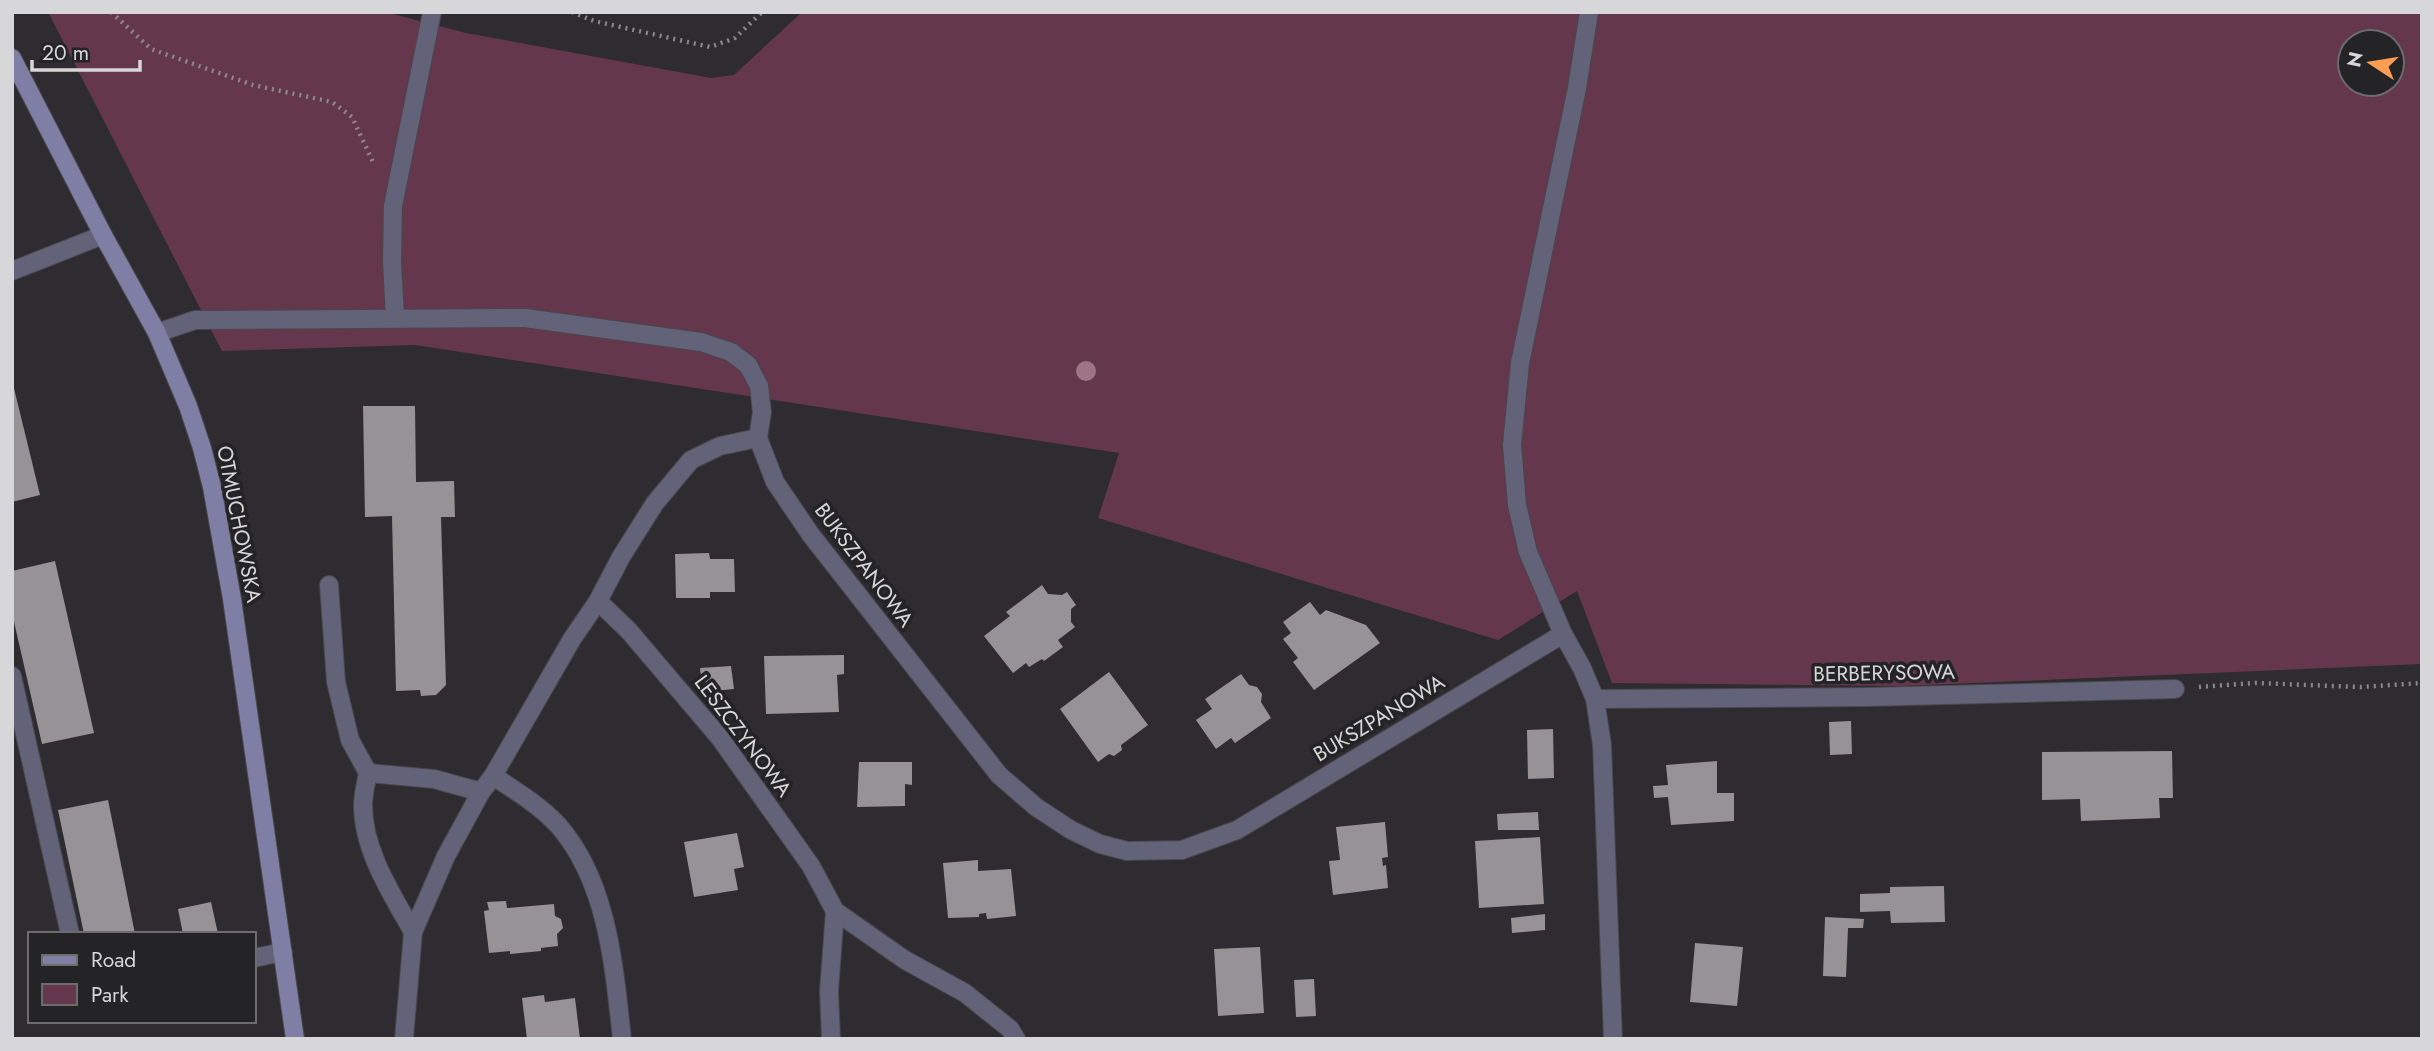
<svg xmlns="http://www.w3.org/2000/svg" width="2434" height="1051" font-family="Jost,sans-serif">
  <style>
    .green { fill: #64374c; fill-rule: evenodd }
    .building { fill: #969296 }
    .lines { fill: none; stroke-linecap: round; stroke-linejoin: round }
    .lane-casing { stroke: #49474b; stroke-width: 20 }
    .street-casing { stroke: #49474b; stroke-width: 20 }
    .secondary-casing { stroke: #49474b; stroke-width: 20 }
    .path { stroke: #8b898c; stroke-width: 4.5; stroke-dasharray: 2 5; stroke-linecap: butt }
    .lane { stroke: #626279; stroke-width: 18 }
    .street { stroke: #626279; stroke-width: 18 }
    .secondary { stroke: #7f7ea4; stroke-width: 18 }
    .tree { fill: #9d7587 }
    .labels { text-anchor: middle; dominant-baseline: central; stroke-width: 7; stroke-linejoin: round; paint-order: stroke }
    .street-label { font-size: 21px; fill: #d7d6d8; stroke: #242326 }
  </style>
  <rect width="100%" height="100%" fill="#2e2c30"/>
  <path class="green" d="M48 12H385L466 33 711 78 734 75 802 12H2422V664L1901 686 1612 683 1577 591 1498 640 1098 518 1119 453 415 345 222 351ZM2350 42H2392V84H2350Z"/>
  <g class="building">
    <polygon points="12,380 40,495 12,502"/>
    <polygon points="363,406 415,406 416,482 454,481 455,517 441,517 446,685 436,695 421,696 420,690 396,691 392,516 365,517"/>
    <polygon points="709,553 710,559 734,559 735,592 710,592 710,598 676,598 675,554"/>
    <polygon points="55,561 94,733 42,744 12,613 12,571"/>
    <polygon points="1042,585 1048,594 1062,595 1067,592 1076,605 1071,609 1071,622 1075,627 1058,640 1063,647 1044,661 1042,659 1029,667 1026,663 1013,673 984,636 1010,616 1006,612"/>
    <polygon points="1310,602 1320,615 1326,610 1366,625 1380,643 1314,690 1293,662 1298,658 1283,639 1291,633 1283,622"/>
    <polygon points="844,655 844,674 837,675 839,712 766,714 764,656"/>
    <polygon points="731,666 734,689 712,691 701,677 700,668"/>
    <polygon points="1109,672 1148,725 1121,745 1122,750 1114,756 1109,754 1098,762 1060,709"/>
    <polygon points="1241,674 1249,685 1257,687 1262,694 1261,702 1271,718 1235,743 1231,738 1216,749 1196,720 1212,709 1205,699"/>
    <polygon points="1851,721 1852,754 1830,755 1829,722"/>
    <polygon points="1553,729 1554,778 1528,779 1527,730"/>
    <polygon points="2172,751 2173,798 2159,798 2160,818 2081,821 2080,799 2042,800 2042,752"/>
    <polygon points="1717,761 1717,793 1734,793 1734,821 1671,825 1668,797 1654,798 1653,786 1668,785 1666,765"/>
    <polygon points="859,762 912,762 912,785 905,784 905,806 857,807"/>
    <polygon points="108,800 125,884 135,934 84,934 58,810"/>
    <polygon points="1538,812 1539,830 1498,830 1497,814"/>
    <polygon points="1385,822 1388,857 1382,858 1383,866 1386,865 1388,888 1333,895 1329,861 1340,860 1336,827"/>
    <polygon points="737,833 744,867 734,869 738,890 694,897 684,842"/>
    <polygon points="1540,837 1544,904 1479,908 1475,841"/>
    <polygon points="978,860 978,871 1011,869 1016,916 987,919 986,913 979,914 979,917 948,918 943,863"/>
    <polygon points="1944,886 1945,922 1891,923 1890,911 1860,912 1860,894 1890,893 1890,887"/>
    <polygon points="506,901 507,908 554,904 555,916 561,919 563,928 557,934 558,946 541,948 541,951 510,954 510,951 489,953 484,911 489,910 487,902"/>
    <polygon points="211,902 218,934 183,934 178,909"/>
    <polygon points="1545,914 1545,930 1512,933 1511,918"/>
    <polygon points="1825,917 1864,919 1863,928 1848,928 1846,977 1823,976"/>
    <polygon points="1695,943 1743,947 1737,1006 1690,1002"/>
    <polygon points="1260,947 1264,1013 1218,1016 1214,949"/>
    <polygon points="1314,979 1316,1016 1296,1017 1294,980"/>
    <polygon points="544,995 545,1002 575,998 580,1039 527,1039 522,998"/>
  </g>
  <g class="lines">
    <g class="lane-casing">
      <g id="lane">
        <polyline points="12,271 103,235"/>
        <polyline points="395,318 392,261 393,206 432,12"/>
        <polyline points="329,585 336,682 350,740 368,773"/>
        <polyline points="12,676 70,934"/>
        <path d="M413 932C392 894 363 851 363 805 363 795 366 783 368 773L434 779 481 792"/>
        <polyline points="254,958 283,952"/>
      </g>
    </g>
    <g class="street-casing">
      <g id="street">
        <polyline points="1589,12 1577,88 1520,363 1512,445 1517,505 1528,552 1563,634 1582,668 1595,699 1602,745 1613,1039"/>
        <polyline points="157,333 195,320 525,318 701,342 731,352 748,365 759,386 762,412 758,438 775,482 811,535 999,775 1036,807 1071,830 1100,844 1127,851 1182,850 1237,830 1563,634"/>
        <polyline points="598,601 629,631 720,738 811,866 835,911 905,960 965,993 1010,1029 1016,1039"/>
        <polyline points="1595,699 1868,697 2175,689"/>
        <path d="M493 776C516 791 539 805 558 825 608 882 614 967 622 1039"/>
        <polyline points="404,1039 413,932 446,856 481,792 493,776 572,639 598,601 621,557 655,503 691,460 720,446 758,438"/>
        <polyline points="831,1039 829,991 835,911"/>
      </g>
    </g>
    <g class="secondary-casing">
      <polyline id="secondary" points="12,58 103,235 157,333 188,406 202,448 212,487 232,599 295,1039"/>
    </g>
    <g class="path">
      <polyline points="111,12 151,49 253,85 332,102 352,117 373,162"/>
      <polyline points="572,12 594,21 710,47 735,38 762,12"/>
      <polyline points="2199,687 2255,683 2361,687 2422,683"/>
    </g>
    <use href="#lane" class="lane"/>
    <use href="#street" class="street"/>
    <use href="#secondary" class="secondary"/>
  </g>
  <circle class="tree" cx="1086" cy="371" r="10"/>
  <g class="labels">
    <g class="street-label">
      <text transform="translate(239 524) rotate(79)">OTMUCHOWSKA</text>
      <text transform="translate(864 565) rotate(53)">BUKSZPANOWA</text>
      <text transform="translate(1884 673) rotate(-1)">BERBERYSOWA</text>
      <text transform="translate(1379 718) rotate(-31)">BUKSZPANOWA</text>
      <text transform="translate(743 736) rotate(53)">LESZCZYNOWA</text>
    </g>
  </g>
  <rect width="2434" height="1051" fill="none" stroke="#d7d6d8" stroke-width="28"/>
  <rect x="28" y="932" width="228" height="91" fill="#242326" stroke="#6c6b6d" stroke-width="2"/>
  <rect x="42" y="955" width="35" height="10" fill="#7f7ea4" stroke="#6c6b6d" stroke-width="2"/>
  <text x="91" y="967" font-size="21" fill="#d7d6d8">Road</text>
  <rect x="42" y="984" width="35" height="21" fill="#64374c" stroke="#6c6b6d" stroke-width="2"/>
  <text x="91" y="1002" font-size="21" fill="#d7d6d8">Park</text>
  <g transform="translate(2371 63) rotate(282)"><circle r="33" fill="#242326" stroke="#6c6b6d" stroke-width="2"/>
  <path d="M0-5L12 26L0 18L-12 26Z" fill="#fc9e52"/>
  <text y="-10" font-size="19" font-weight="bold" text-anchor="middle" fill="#d7d6d8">N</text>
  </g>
  <path d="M32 60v10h108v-10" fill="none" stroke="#d7d6d8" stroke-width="3.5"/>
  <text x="42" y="60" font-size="21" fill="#d7d6d8" stroke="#242326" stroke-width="5" paint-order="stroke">20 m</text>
</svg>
